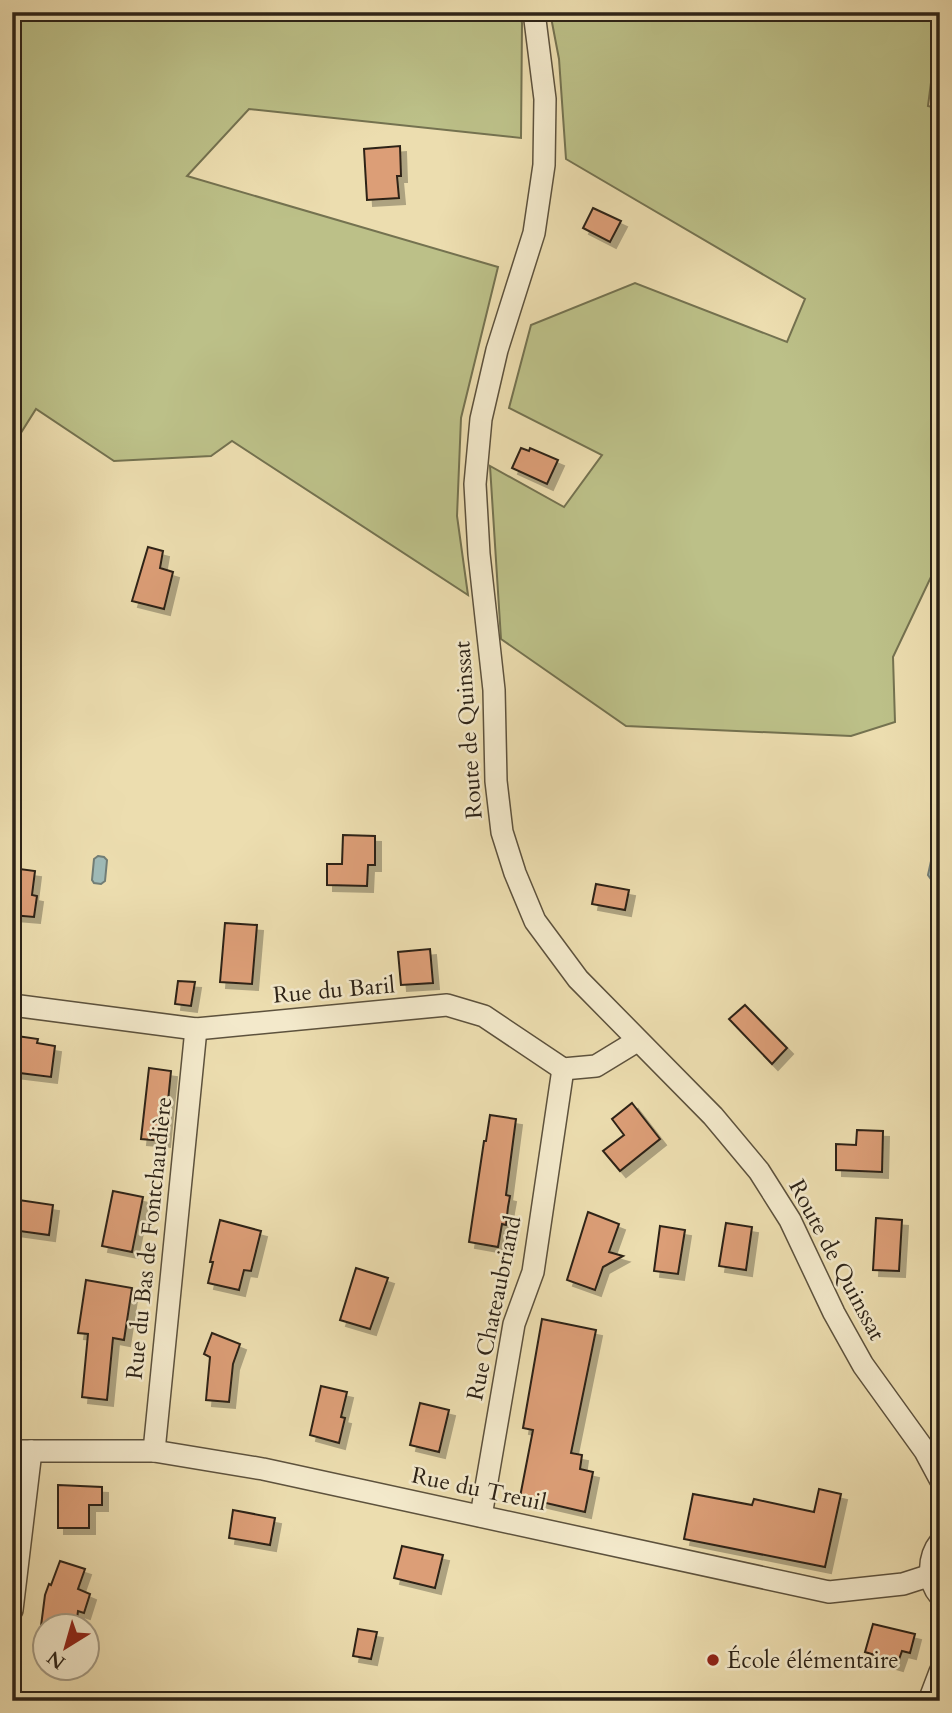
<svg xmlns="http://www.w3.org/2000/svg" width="952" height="1713" font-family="Cardo,serif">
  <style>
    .green { fill: #bcc088; stroke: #747250; stroke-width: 2 }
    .water { fill: #9eb9b6; stroke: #717d76; stroke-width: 2 }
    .building { fill: #dc9e77; stroke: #2d2317; stroke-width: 2; filter: url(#shadow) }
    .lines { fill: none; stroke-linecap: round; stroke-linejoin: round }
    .street-casing { stroke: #5d523d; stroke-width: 24 }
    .street { stroke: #f3e9cb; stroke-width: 21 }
    .poi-dot { fill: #8f2418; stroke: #f3e9cb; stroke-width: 2.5 }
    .labels { text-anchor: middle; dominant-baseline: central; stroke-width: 5; stroke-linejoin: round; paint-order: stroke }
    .street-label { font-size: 23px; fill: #2d2317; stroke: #f3e9cb }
    .poi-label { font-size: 23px; fill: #2d2317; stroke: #f3e9cb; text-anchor: start }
  </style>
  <defs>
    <filter id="shadow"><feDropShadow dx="6" dy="6" stdDeviation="0" flood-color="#0004"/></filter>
  </defs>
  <rect width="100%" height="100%" fill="#ecddaf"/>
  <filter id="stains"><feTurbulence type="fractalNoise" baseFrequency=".00286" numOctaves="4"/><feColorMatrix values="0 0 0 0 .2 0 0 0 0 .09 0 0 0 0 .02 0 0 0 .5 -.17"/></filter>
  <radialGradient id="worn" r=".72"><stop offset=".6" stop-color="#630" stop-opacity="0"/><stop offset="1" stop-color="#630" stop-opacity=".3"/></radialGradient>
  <g class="green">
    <polygon points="12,12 519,12 522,23 521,138 249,109 187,176 498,267 461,418 457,516 468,595 232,441 211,456 114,461 36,409 12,447"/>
    <polygon points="550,12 940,12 928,106 940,109 940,558 893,657 895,722 851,736 626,726 501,639 490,466 564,507 602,455 509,408 531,325 635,283 787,342 805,299 566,159 559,59"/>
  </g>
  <g class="water">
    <polygon points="940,842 940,892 928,875 931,861"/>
    <polygon points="98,856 104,857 107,860 105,881 101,884 94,883 92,880 94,859"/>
  </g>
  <g class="building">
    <polygon points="400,146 401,176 397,176 399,198 367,200 364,149"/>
    <polygon points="593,208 621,221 610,242 583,228"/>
    <polygon points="521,448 529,451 530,448 558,460 547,484 512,468"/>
    <polygon points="148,547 163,551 160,568 173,572 164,609 132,601"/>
    <polygon points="343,835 375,836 375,865 368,865 367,886 327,885 327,864 342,864"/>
    <polygon points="12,868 35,871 32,895 37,896 34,917 12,915"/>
    <polygon points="596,884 629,890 625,910 592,904"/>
    <polygon points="225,923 257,925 252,984 220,982"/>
    <polygon points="430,949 433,983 401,985 398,952"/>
    <polygon points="178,981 195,982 191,1006 175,1004"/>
    <polygon points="745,1005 787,1048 772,1064 729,1019"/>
    <polygon points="17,1036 38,1039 37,1043 55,1046 51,1077 12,1072 12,1040 16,1041"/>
    <polygon points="149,1068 171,1071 164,1141 141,1139"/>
    <polygon points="632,1103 660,1139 620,1171 603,1151 624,1135 612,1119"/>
    <polygon points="490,1115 516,1119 506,1195 510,1196 508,1207 506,1225 502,1224 498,1247 469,1242 484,1141 486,1141"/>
    <polygon points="857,1130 883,1131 882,1172 836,1170 836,1144 856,1145"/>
    <polygon points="113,1191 143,1197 132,1252 102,1246"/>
    <polygon points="12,1199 53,1205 49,1235 12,1230"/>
    <polygon points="588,1212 619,1224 609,1252 623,1256 603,1267 595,1290 567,1280"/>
    <polygon points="876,1218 902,1220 899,1271 873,1270"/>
    <polygon points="220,1220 261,1231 251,1271 244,1270 239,1290 208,1283 213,1262 210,1262"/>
    <polygon points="726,1223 752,1227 746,1270 719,1266"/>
    <polygon points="660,1226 685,1230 678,1274 654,1271"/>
    <polygon points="356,1268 388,1278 370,1329 340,1320"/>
    <polygon points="86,1280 132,1288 124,1340 113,1338 107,1400 82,1397 88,1334 78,1333"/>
    <polygon points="542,1319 596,1330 571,1453 582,1455 580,1469 593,1472 585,1512 520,1497 533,1430 523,1428"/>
    <polygon points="212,1333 240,1344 233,1364 229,1402 206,1400 210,1357 204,1354"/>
    <polygon points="321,1386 347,1392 341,1417 345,1418 339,1443 310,1435"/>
    <polygon points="420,1403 449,1410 439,1452 410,1445"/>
    <polygon points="58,1485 102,1487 102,1505 89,1505 89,1528 58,1528"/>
    <polygon points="819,1489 841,1494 825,1567 684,1539 693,1494 752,1505 754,1499 814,1512"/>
    <polygon points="233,1510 275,1518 270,1545 229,1538"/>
    <polygon points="402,1546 443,1555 435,1588 394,1578"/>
    <polygon points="60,1561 85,1569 78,1589 90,1594 84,1613 78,1611 76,1626 41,1626 45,1595 49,1584 51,1585"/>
    <polygon points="873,1624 915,1634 910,1653 902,1651 897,1665 877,1659 878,1656 865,1652"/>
    <polygon points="358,1629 377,1632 371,1659 353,1656"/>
  </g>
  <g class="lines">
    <g class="street-casing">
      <g id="street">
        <polyline points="534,12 545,99 544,165 534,233 497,350 481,419 475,484 479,554 494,690 496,781 502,832 515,873 535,921 578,979 713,1116 759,1171 790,1220 834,1313 863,1365 925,1451 940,1479"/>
        <polyline points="12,1005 196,1029 447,1005 484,1016 563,1069 596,1066 637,1041"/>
        <polyline points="12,1451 154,1451 263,1469 829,1592 903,1584 931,1575"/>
        <polyline points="154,1451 196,1029"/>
        <polyline points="481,1516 514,1324 533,1272 563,1069"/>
        <path d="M940 1542C928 1557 927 1581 940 1596"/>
        <polyline points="12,1610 31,1451"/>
        <polyline points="929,1701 940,1672"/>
      </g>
    </g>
    <use href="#street" class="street"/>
  </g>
  <circle class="poi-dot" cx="713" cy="1660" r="7"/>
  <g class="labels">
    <g class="street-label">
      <text transform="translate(468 730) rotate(-94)">Route de Quinssat</text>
      <text transform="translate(334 990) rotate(-5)">Rue du Baril</text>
      <text transform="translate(149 1238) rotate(-84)">Rue du Bas de Fontchaudière</text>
      <text transform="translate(837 1260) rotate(62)">Route de Quinssat</text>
      <text transform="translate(494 1308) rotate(-78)">Rue Chateaubriand</text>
      <text transform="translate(479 1489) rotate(12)">Rue du Treuil</text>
    </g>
    <g class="poi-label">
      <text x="727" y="1660">École élémentaire</text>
    </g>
  </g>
  <rect width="952" height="1713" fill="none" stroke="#ecddaf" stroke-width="42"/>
  <rect x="14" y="14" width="924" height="1685" fill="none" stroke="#2d2317" stroke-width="3.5"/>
  <rect x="21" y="21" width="910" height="1671" fill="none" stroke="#2d2317" stroke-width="2"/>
  <g transform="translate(66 1647) rotate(217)"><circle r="33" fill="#f3e9cb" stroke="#a49a83" stroke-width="2"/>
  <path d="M0-5L12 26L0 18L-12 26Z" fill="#8f2418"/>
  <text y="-10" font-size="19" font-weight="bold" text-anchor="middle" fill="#2d2317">N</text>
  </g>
  <rect width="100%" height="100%" filter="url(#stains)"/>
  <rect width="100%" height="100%" fill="url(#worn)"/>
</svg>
